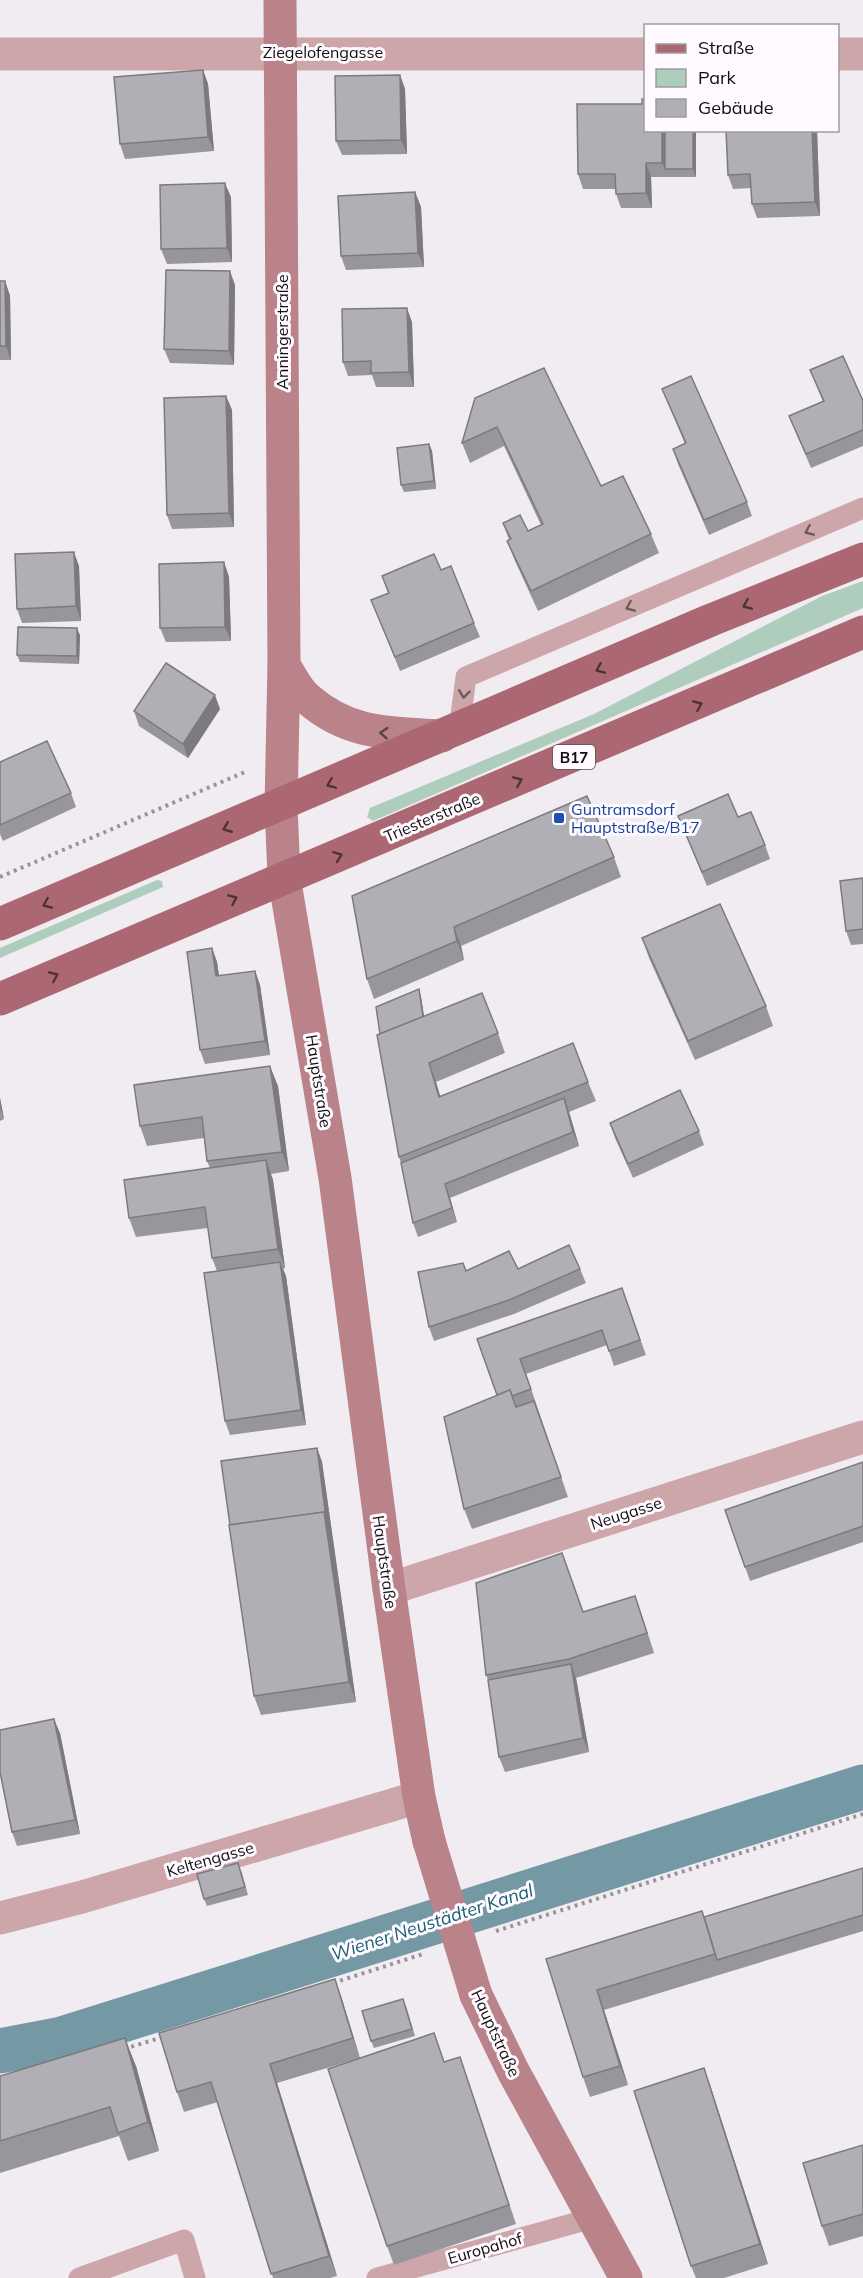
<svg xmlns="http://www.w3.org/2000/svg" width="863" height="2278" font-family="Mulish,sans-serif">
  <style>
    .green { fill: #aecdbd }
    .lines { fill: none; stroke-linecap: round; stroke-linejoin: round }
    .canal { stroke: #7498a4; stroke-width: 45 }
    .path { stroke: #989599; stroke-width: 4; stroke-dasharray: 3 4.5; stroke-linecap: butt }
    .lane { stroke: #cda6aa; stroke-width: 21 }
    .street { stroke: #cda6aa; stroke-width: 33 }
    .secondary { stroke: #ba8289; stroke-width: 33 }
    .primary { stroke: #ab6872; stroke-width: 33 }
    .secondary-bridge { stroke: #ba8289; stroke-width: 33 }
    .wall { fill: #98969d }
    .shaded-wall { fill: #7c7a7f }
    .building { fill: #b1afb6; stroke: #7c7a7f; stroke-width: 1.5 }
    .oneway { stroke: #6e5a5d }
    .oneway2 { stroke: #4e3237 }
    .oneway3 { stroke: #5c4246 }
    .transit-dot { fill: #1a4fb4; stroke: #fefaff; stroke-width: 2 }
    .labels { text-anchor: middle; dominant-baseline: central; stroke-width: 6; stroke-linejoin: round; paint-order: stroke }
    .shield { fill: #fefaff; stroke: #575558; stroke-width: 1.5 }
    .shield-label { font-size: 15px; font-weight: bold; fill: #100e10 }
    .street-label { font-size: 16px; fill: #100e10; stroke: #fefaff }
    .transit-label { font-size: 16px; fill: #164399; stroke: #fefaff; text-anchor: start }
    .water-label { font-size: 18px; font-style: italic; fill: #1a6173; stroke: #fefaff }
  </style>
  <rect width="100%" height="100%" fill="#f1ecf2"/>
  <g class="green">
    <polygon points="863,581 863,608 373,821 367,817 370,808 594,714 822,596"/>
    <polygon points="157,880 162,881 163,887 0,958 0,948"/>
  </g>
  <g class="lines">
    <polyline class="canal" points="0,2051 62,2039 863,1787"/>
    <g class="path">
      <polyline points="0,877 245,772"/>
      <polyline points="496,1931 863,1814"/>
      <polyline points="333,1983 423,1954"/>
      <polyline points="124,2049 163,2037"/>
    </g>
    <g class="lane">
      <polyline points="459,730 466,677 863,508"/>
      <polyline points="79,2278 184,2240 195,2278"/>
      <polyline points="377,2278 593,2218"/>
    </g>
    <g class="street">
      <polyline points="0,54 646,54"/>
      <polyline points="838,54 863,54"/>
      <polyline points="389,1589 863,1437"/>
      <polyline points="0,1918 82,1897 419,1797"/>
    </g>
    <g class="secondary">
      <polyline points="280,0 284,665 281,806 284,877 335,1178 389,1589 419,1797 429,1841"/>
      <path d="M284 665C291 676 298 691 308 699 349 735 390 733 442 736"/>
      <polyline points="476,1995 513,2071 626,2278"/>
    </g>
    <g class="primary">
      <polyline points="0,924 711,620 863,559"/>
      <polyline points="0,999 863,632"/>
    </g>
    <polyline class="secondary-bridge" points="429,1841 476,1995"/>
  </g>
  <g class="wall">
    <polygon points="203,70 208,84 214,151 125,159 120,144"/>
    <polygon points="400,75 405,89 407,154 342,155 336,141"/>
    <polygon points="645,130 696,130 696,177 651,177 652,208 621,208 616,194 615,189 583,189 578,174"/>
    <polygon points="726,130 817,130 820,216 757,218 752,204 751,188 733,189 728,175"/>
    <polygon points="415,192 421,207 424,267 346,270 341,256"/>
    <polygon points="231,197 232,262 167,264 161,249"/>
    <polygon points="0,281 5,281 10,296 11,360 0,360"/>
    <polygon points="235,285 234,365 170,363 164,349"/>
    <polygon points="412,322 414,387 376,387 372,375 348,376 343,362"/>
    <polygon points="810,370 863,401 863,446 811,468 789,416 823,402"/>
    <polygon points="662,389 747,502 752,516 709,535 678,464 673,449 685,444"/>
    <polygon points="226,396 232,410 234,527 172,529 167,515"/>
    <polygon points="475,398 601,486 651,534 659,553 538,611 515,561 507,541 509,540 503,523 528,531 541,525 504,446 470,463 462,443"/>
    <polygon points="429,444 432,451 436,489 404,492 401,485"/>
    <polygon points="224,562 229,577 231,641 166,642 160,628"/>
    <polygon points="79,566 81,621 22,623 17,609"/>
    <polygon points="441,570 474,623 480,637 400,671 371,600 388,593 382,576"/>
    <polygon points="80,635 79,664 20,662 17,655"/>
    <polygon points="220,709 188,758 139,726 134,711"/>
    <polygon points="0,762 71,793 76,807 3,841 0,834"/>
    <polygon points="678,816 738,817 765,845 770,859 707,886"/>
    <polygon points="614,857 621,877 461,946 464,960 374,999 367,979 352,896"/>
    <polygon points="863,878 863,944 851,945 846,931"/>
    <polygon points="642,938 766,1006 773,1026 695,1060 649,958"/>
    <polygon points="212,948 217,962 219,976 255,971 260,985 270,1055 205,1064 200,1050"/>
    <polygon points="421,997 424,1016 498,1033 505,1053 436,1082 440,1096 588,1082 596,1101 569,1112 579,1146 450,1198 457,1222 418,1237 413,1223 401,1163 399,1157 380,1034"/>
    <polygon points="278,1086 289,1171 271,1174 273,1180 285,1268 283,1269 286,1276 306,1425 230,1435 225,1421 217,1271 212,1258 208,1228 136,1237 129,1218 210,1168 207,1161 204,1138 147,1146 140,1126"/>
    <polygon points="0,1098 4,1119 0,1121"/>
    <polygon points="610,1123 699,1131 704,1145 633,1178 615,1138"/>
    <polygon points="518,1269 580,1269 586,1283 514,1314 434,1341 429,1327 466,1271"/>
    <polygon points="622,1288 646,1355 614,1366 607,1345 526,1374 568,1497 472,1529 464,1509 497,1395 477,1339"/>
    <polygon points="317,1448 322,1462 356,1702 261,1715 254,1696 230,1525"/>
    <polygon points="863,1462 863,1542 750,1581 725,1510"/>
    <polygon points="635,1596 654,1653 576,1678 589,1752 505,1772 499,1757 488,1680 486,1675 583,1612"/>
    <polygon points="60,1733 80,1834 17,1846 12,1832"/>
    <polygon points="863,1868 863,1931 604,2010 628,2085 590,2097 583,2077 546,1959 704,1917"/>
    <polygon points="241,1870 248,1895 207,1906 204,1899"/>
    <polygon points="335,1979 360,2058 277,2083 337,2276 330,2278 273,2278 218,2102 184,2112 177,2092"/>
    <polygon points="406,2006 415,2036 374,2048 371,2041"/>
    <polygon points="444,2062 467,2077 516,2224 394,2265 387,2246"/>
    <polygon points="136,2066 159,2151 128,2161 119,2136 0,2173 0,2076"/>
    <polygon points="704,2068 768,2264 724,2278 696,2278 691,2266"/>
    <polygon points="863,2145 863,2236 829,2246 822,2226"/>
  </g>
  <g class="shaded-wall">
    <polygon points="203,70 208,84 214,151 208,137"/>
    <polygon points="400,75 405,89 407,154 401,140"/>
    <polygon points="662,130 667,130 665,169 662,163"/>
    <polygon points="693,130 696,130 696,177 693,169"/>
    <polygon points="812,130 817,130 820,216 815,202"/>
    <polygon points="646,163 651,177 652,208 646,193"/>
    <polygon points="225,183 231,197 232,262 227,248"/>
    <polygon points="415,192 421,207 424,267 418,253"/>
    <polygon points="230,271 235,285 234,365 229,351"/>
    <polygon points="5,281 10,296 11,360 6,346"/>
    <polygon points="407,308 412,322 414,387 409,372"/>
    <polygon points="226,396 232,410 234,527 229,513"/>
    <polygon points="429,444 432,451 436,489 434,481"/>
    <polygon points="74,552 79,566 81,621 76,606"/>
    <polygon points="224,562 229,577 231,641 225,627"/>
    <polygon points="77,628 80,635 79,664 77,656"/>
    <polygon points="215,695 220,709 188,758 183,744"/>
    <polygon points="454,927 461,946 464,960 457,941"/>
    <polygon points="212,948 217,962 221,991 216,976"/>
    <polygon points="255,971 260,985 270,1055 265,1041"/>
    <polygon points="419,989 421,997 427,1036 424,1028"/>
    <polygon points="429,1063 436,1082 446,1116 439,1097"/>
    <polygon points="270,1066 278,1086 289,1171 282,1152"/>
    <polygon points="0,1098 4,1119 0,1107"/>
    <polygon points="564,1098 569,1112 579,1146 573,1132"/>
    <polygon points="266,1160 273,1180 285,1268 278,1249"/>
    <polygon points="445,1184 450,1198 457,1222 452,1208"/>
    <polygon points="280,1262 286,1276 306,1425 301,1410"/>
    <polygon points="317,1448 322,1462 356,1702 349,1682 324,1512"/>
    <polygon points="635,1596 642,1616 654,1653 647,1633"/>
    <polygon points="571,1664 576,1678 589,1752 583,1738"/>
    <polygon points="54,1719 60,1733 80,1834 75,1820"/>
    <polygon points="335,1979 342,1999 360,2058 353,2038"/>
    <polygon points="597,1990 604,2010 628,2085 620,2066"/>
    <polygon points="125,2038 136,2066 159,2151 148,2122"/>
    <polygon points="270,2064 277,2083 337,2276 329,2256"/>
    <polygon points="704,2068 711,2088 768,2264 760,2244"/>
  </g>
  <g class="building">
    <polygon points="203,70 208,137 120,144 114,77"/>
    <polygon points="400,75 401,140 336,141 335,76"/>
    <polygon points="642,99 645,99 645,130 662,130 662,163 646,163 646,193 616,194 615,174 578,174 577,104 642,104"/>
    <rect x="665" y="130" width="28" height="39"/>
    <polygon points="726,130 812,130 815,202 752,204 750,174 728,175"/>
    <polygon points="225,183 227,248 161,249 160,185"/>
    <polygon points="415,192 418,253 341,256 338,196"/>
    <polygon points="166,270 230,271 229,351 164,349"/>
    <polygon points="0,281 5,281 6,346 0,346"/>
    <polygon points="407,308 409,372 371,373 371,361 343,362 342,309"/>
    <polygon points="843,356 863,401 863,430 806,454 789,416 824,401 810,370"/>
    <polygon points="544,368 601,486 623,476 651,534 531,591 507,541 511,539 503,523 520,515 528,531 543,524 497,427 462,443 475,398"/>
    <polygon points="691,376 747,502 704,520 673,449 686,443 662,389"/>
    <polygon points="226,396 229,513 167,515 164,398"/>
    <polygon points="429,444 434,481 401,485 397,448"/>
    <polygon points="74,552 76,606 17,609 15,554"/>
    <polygon points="434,554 441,570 451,566 474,623 395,657 371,600 389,593 382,576"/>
    <polygon points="224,562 225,627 160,628 159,564"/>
    <polygon points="18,627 77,628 77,656 17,655"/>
    <polygon points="166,663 215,695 183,744 134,711"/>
    <polygon points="47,741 71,793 0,825 0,762"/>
    <polygon points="728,794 738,817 751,812 765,845 702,872 678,816"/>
    <polygon points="587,796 614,857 454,927 457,941 367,979 352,896"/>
    <polygon points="863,878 863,929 846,931 840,881"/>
    <polygon points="720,904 766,1006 688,1041 642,938"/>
    <polygon points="212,948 216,976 255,971 265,1041 200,1050 187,952"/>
    <polygon points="419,989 423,1017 380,1034 376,1007"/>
    <polygon points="482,993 498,1033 429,1063 439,1097 573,1043 588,1082 399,1157 377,1035"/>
    <polygon points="270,1066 282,1152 207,1161 202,1117 140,1126 134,1085"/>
    <polygon points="680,1090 699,1131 628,1164 610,1123"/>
    <polygon points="564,1098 573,1132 445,1184 452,1208 413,1223 401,1163"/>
    <polygon points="266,1160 278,1249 212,1258 205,1207 129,1218 124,1180"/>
    <polygon points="569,1245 580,1269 509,1300 429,1327 418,1272 463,1263 466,1271 509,1251 518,1269"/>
    <polygon points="280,1262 301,1410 225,1421 204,1273"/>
    <polygon points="622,1288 640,1340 609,1351 602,1330 520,1359 531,1389 512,1396 510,1390 497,1395 477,1339"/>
    <polygon points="510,1390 516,1407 534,1401 561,1477 464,1509 444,1417"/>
    <polygon points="317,1448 326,1518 324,1512 230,1525 221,1461"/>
    <polygon points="863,1462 863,1526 745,1567 725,1510"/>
    <polygon points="324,1512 349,1682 254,1696 229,1525"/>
    <polygon points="562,1553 583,1612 635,1596 647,1633 569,1659 486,1675 476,1583"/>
    <polygon points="571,1664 583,1738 499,1757 488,1680"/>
    <polygon points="54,1719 75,1820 12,1832 0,1772 0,1730"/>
    <polygon points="238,1863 245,1887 204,1899 197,1874"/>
    <polygon points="863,1868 863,1915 717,1960 704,1917"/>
    <polygon points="702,1911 715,1954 597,1990 620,2066 583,2077 546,1959"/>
    <polygon points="335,1979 353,2038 270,2064 329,2256 271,2274 211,2082 177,2092 159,2033"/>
    <polygon points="403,1999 412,2029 371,2041 362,2011"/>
    <polygon points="434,2033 444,2062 460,2057 509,2205 387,2246 328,2069"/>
    <polygon points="125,2038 148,2122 118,2133 110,2107 0,2141 0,2076"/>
    <polygon points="704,2068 760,2244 691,2266 634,2091"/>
    <polygon points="863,2145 863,2214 822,2226 803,2163"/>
  </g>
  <defs><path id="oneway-chevron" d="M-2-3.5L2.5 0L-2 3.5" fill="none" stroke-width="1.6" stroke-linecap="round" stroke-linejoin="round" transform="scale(1.5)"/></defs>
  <g class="oneway">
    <use href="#oneway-chevron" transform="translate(809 531) rotate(157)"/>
    <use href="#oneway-chevron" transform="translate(630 607) rotate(157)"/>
    <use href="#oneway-chevron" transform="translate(464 694) rotate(97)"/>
  </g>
  <g class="oneway2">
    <use href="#oneway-chevron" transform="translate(747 605) rotate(157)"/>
    <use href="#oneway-chevron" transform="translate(600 669) rotate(157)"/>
    <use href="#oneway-chevron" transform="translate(698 705) rotate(-23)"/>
    <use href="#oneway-chevron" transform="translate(518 781) rotate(-23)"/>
    <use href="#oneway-chevron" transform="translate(331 784) rotate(157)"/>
    <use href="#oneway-chevron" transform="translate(227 828) rotate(158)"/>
    <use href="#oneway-chevron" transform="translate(338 856) rotate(-21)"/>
    <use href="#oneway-chevron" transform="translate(233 899) rotate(-24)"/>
    <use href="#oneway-chevron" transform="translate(47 904) rotate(157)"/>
    <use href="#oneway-chevron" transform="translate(54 976) rotate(-23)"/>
  </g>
  <use class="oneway3" href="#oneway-chevron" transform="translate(384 733) rotate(-176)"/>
  <rect class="transit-dot" x="553" y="812" width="12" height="12" rx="3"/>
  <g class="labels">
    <rect class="shield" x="553" y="745" width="42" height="24" rx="4.5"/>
    <g class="shield-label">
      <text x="574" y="757">B17</text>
    </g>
    <g class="street-label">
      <text x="323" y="52">Ziegelofengasse</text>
      <text transform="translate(282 332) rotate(-90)">Anningerstraße</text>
      <text transform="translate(432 817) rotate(-23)">Triesterstraße</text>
      <text transform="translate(319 1081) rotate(81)">Hauptstraße</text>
      <text transform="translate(626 1513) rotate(-18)">Neugasse</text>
      <text transform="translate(385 1562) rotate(82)">Hauptstraße</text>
      <text transform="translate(210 1859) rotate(-16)">Keltengasse</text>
      <text transform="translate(496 2033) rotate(65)">Hauptstraße</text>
      <text transform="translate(485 2248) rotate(-16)">Europahof</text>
    </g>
    <g class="transit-label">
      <text x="571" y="809">Guntramsdorf<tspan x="571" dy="18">Hauptstraße/B17</tspan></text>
    </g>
    <g class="water-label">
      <text transform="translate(432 1922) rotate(-18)">Wiener Neustädter Kanal</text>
    </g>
  </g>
  <rect x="644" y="24" width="195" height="108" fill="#fefaff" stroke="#9f9c9f" stroke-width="1.5"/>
  <rect x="656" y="44" width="30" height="9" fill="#ab6872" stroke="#9f9c9f" stroke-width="1.5"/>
  <text x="698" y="54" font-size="18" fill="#100e10">Straße</text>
  <rect x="656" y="69" width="30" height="18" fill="#aecdbd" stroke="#9f9c9f" stroke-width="1.5"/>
  <text x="698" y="84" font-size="18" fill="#100e10">Park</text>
  <rect x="656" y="99" width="30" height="18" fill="#b1afb6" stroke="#9f9c9f" stroke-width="1.5"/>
  <text x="698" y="114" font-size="18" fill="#100e10">Gebäude</text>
</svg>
